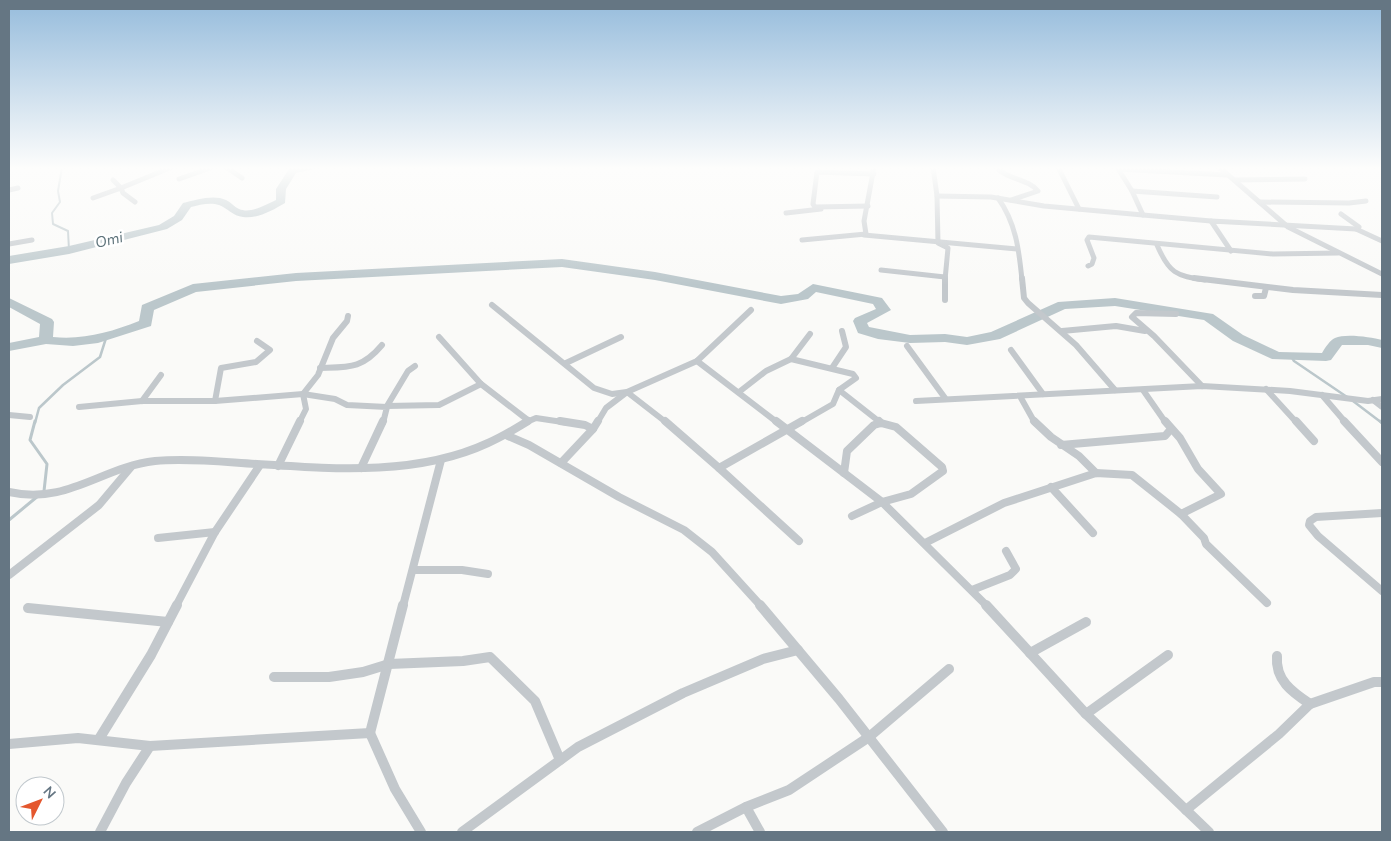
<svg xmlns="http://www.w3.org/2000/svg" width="1391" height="841" font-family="'Nunito Sans',sans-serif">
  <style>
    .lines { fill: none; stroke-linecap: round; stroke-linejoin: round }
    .stream-far2 { stroke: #bbc7cb; stroke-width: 2 }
    .stream-far1 { stroke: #bbc7cb; stroke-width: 2.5 }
    .stream { stroke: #bbc7cb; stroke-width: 3 }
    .river { fill: #bbc7cb; fill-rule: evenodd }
    .street-far3 { stroke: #c3c8cc; stroke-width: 5 }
    .street-far2 { stroke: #c3c8cc; stroke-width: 6 }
    .street-far1 { stroke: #c3c8cc; stroke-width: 8 }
    .street { stroke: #c3c8cc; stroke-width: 10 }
    .labels { text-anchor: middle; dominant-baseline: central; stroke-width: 5; stroke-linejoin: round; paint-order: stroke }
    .far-water-label { font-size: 15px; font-style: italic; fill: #60757c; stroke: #fff }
  </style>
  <rect width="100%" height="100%" fill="#fafaf8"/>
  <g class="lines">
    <polyline class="stream-far2" points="62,167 58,191 60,202 52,213 53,224 68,231 69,250"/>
    <g class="stream-far1">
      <polyline points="1291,356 1294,361 1347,397"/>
      <polyline points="1353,401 1382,423"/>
      <polyline points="35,423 39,408 63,385 100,357 106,338"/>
    </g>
    <g class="stream">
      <polyline points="35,421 30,440 47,464 44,491"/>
      <polyline points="1380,421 1382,423"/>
      <polyline points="9,520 38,496"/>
    </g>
    <g class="river">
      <path d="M297 167H324L296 173 286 189 285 203C273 210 258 219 243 217 233 216 227 208 219 205 210 202 199 205 191 207L182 220 167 229 69 254 9 264V256L69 246 159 225 174 216 183 203C195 200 214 194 226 200 231 202 234 207 239 209 251 214 265 205 276 200V189L289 169Z"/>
      <path d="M562 259 655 272 781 296 798 294 813 284 882 298 891 310 867 323 869 327 910 335 945 334 967 337 991 332 1058 302 1115 298 1213 314 1243 335 1279 352 1322 353C1325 348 1330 340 1335 338 1345 333 1371 337 1382 340V348L1368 345H1342L1331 360 1326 361 1272 359 1233 341 1204 320 1115 306 1065 309 1000 339 967 345 945 342 910 343 878 339 858 333 853 321 855 318 876 309 873 304 816 292 808 299 781 304 655 280 562 267 296 281 196 292 154 310 151 326 98 343 73 346 46 344 9 351V343L39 337 40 324 9 307V298L52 319 54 322 53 337C84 340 111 332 139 321L142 305 193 284 296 273Z"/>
    </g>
    <g class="street-far3">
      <polyline points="226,167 242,178"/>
      <polyline points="933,167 937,196 938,243 948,248 945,280"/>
      <path d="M1001 167 999 170C1011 180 1028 179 1038 191L1011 200"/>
      <polyline points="1058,167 1079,209"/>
      <polyline points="1219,167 1288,227 1382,274"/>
      <polyline points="1118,169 1227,175"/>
      <polyline points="179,179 213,167"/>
      <polyline points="113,180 121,188 172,167"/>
      <polyline points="1234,180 1305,179"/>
      <polyline points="9,190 18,188"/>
      <polyline points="1132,191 1217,197"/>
      <polyline points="937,196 991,197 1044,206 1143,215 1132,191 1117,167"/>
      <polyline points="93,198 121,188 123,193 135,202"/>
      <path d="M998 198C1016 223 1019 250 1022 280"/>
      <polyline points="1259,202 1349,203 1366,201"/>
      <polyline points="868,206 815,207 813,204 817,172 874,174"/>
      <polyline points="786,213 821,209"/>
      <polyline points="1341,214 1359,227 1356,229 1382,241"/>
      <polyline points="1143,215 1211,221"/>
      <polyline points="864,235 1017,249"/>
      <polyline points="802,240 866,234 864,221 874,167"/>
      <polyline points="9,244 32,240"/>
      <path d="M1157 245C1169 273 1176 276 1205 280"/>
      <polyline points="1231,251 1211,221 1356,229"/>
      <polyline points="1088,266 1092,264 1094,258 1087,240 1089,237 1273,254 1338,253"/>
      <polyline points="881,270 945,277"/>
    </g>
    <g class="street-far2">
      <polyline points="945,278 945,300"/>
      <polyline points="1022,278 1024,298 1028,303 1076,345 1115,390"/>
      <polyline points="1194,278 1293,290 1382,295"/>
      <polyline points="1255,296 1264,296 1266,288"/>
      <polyline points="492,305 594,388 612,394 627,392 697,361 751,310"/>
      <polyline points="1176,314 1136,313 1132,317 1154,336 1202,386"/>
      <polyline points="1062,331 1116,326 1145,331"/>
      <polyline points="439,337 481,384 529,421 526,423"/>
      <polyline points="907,346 945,398"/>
      <polyline points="1011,350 1043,394"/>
      <polyline points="791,359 810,334"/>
      <polyline points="697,361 778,423"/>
      <polyline points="566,363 621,337"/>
      <polyline points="415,366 408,371 387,406 439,405 481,384"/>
      <path d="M320 368C349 367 362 369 382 345"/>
      <polyline points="832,368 846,347 842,331"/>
      <polyline points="1266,389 1297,423"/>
      <polyline points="839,390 881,423"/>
      <polyline points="1143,390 1166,423"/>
      <polyline points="739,392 766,371 791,359 853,374 856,378 839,390 833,404 800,423"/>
      <polyline points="1322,395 1346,423"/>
      <polyline points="1021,398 1035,423"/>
      <polyline points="1373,400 1382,407"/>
      <polyline points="142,401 161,375"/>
      <polyline points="215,401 221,368 256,362 270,350 257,341"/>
      <polyline points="916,401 1202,386 1290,391 1368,401 1382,399"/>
      <polyline points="79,407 142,401 215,401 303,394 335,399 347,405 387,407 383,423"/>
      <polyline points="9,415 30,417"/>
      <polyline points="529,421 536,418 569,423"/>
      <polyline points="299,423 306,409 303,394 318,375 333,338 347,321 348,316"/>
      <polyline points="597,423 606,408 627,392 667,423"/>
    </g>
    <g class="street-far1">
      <polyline points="560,421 585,425 593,429 598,421"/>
      <polyline points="665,421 719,468 802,421"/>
      <polyline points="776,421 882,502 987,606"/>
      <polyline points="879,421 881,423"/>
      <polyline points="1034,421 1051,437 1079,456 1096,473"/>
      <polyline points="1296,421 1314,441"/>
      <polyline points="1344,421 1382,462"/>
      <polyline points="508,436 529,445 619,497 684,530 712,552 761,606"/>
      <polyline points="1061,445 1165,436 1171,429"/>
      <polyline points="561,463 593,429"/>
      <polyline points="278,466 300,421"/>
      <polyline points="361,468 383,421"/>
      <polyline points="719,468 799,541"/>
      <polyline points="844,473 847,451 874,425 881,423 896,427 942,467 943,471 911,494 882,502 852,516"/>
      <polyline points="1051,487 1093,533"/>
      <path d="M9 492C68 505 101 467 155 461 188 458 223 462 257 464 333 469 417 476 488 443 502 437 515 429 528 421"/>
      <polyline points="1382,513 1316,517 1310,521 1309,525 1318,536 1382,591"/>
      <polyline points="1181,514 1204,538 1206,544 1267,603"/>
      <polyline points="158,538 215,532"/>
      <polyline points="925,543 1004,503 1096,473 1132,475 1181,514 1221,494 1198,469 1180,438 1165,421"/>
      <polyline points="413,570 462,570 488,574"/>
      <polyline points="9,575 99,505 131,467"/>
      <polyline points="972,590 1010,575 1016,569 1006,551"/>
      <polyline points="176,606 215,532 260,465"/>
      <polyline points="403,606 441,460"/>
    </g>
    <g class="street">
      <polyline points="760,605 839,699 943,832"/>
      <polyline points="986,605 1086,714 1209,832"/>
      <polyline points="28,608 168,622"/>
      <polyline points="1030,653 1086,622"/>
      <path d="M1277 656C1275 680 1292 692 1310 704"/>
      <polyline points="274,677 329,677 363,672 389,664 463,661 490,657 535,701 560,760"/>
      <polyline points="1086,714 1168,655"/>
      <polyline points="370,733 395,789 421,832"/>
      <polyline points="99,739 151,655 177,605"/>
      <polyline points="9,744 78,738 150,746 126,783 100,832"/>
      <polyline points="150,746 370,733 403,605"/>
      <polyline points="746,807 760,832"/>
      <polyline points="1186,810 1279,734 1310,704 1374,682 1382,682"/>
      <polyline points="462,832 578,747 683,693 763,659 798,650"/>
      <polyline points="697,832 746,807 789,790 869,737 949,669"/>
    </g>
  </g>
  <linearGradient id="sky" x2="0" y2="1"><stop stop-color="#96bcdc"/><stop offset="0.59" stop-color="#fdfdfc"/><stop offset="1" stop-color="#fdfdfc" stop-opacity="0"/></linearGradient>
  <rect width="1391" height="285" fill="url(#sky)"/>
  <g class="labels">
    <g class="far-water-label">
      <text transform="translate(109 240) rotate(-13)">Omi</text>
    </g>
  </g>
  <rect width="1391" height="841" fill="none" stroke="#657683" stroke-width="20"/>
  <g transform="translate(40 801) rotate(48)"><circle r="24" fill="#ffffff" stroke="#c1c8cd"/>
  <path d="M0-4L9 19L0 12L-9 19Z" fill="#e4572e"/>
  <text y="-8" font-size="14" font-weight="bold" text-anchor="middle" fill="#657683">N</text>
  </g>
</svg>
